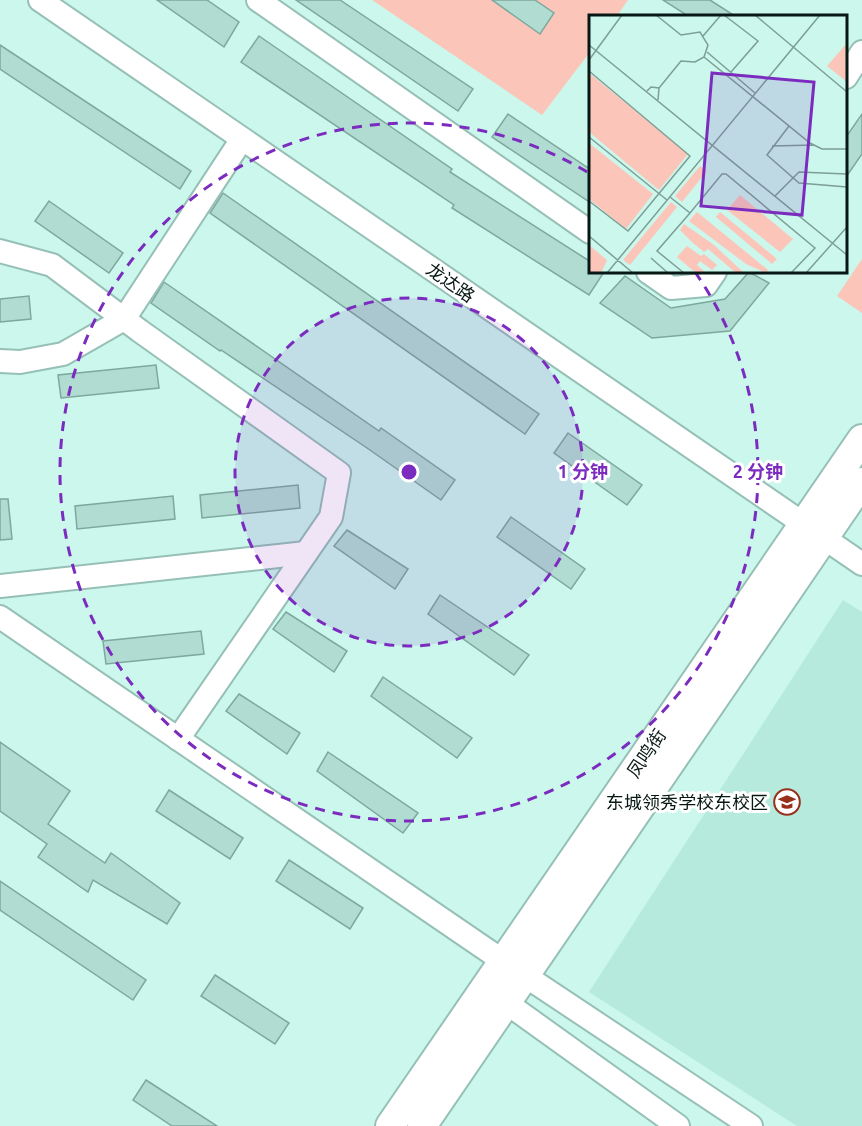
<svg xmlns="http://www.w3.org/2000/svg" width="862" height="1126" font-family="Ubuntu,'Noto Sans SC',sans-serif">
  <style>
    .built { fill: #b5eadd }
    .green { fill: #fbc6b9 }
    .building { fill: #b1dcd1; stroke: #7ea89e; stroke-width: 1.5 }
    .lines { fill: none; stroke-linecap: round; stroke-linejoin: round }
    .minor-casing { stroke: #96c0b6; stroke-width: 26 }
    .major-casing { stroke: #96c0b6; stroke-width: 32 }
    .minor { stroke: #fff; stroke-width: 22 }
    .major { stroke: #fff; stroke-width: 28 }
    .ring { fill: none; stroke: #7b2cbf; stroke-width: 3; stroke-dasharray: 10 8 }
    .labels { text-anchor: middle; dominant-baseline: central; stroke-width: 6; stroke-linejoin: round; paint-order: stroke }
    .street-label { font-size: 18px; fill: #071814; stroke: #fff }
    .poi-label { font-size: 18px; fill: #071814; stroke: #fff; text-anchor: end }
    .inset-road { fill: none; stroke: #7d9e96; stroke-width: 1.5 }
    .view { fill: #7b2cbf; fill-opacity: 0.15; stroke: #7b2cbf; stroke-width: 3 }
    .inset-edge { fill: none; stroke: #071814; stroke-width: 3 }
    .centre { fill: #7b2cbf; stroke: #fff; stroke-width: 3 }
    .ring-label { font-size: 18px; text-anchor: middle; font-weight: bold; fill: #7b2cbf; stroke: #fff; stroke-width: 6; stroke-linejoin: round; paint-order: stroke }
  </style>
  <rect width="100%" height="100%" fill="#cbf7ec"/>
  <polygon class="built" points="843,600 862,612 862,1126 797,1126 589,992"/>
  <g class="green">
    <polygon points="372,0 628,0 617,16 590,16 590,52 542,115"/>
    <polygon points="862,259 862,313 837,296"/>
  </g>
  <g class="building">
    <polygon points="157,0 207,0 239,22 224,47"/>
    <polygon points="296,0 340,0 473,89 458,111"/>
    <polygon points="492,0 535,0 554,13 540,34"/>
    <polygon points="663,0 710,0 735,16 688,16"/>
    <polygon points="259,36 452,169 450,172 591,262 591,272 604,272 589,295 452,208 454,205 241,62"/>
    <polygon points="0,45 191,171 180,189 0,69"/>
    <polygon points="508,114 591,170 591,203 492,137"/>
    <polygon points="862,114 862,154 846,177 846,137"/>
    <polygon points="223,193 539,414 525,434 210,213"/>
    <polygon points="49,201 123,253 109,273 35,221"/>
    <polygon points="749,272 769,283 730,331 652,338 600,303 625,276 671,308 725,299"/>
    <polygon points="164,282 379,431 381,428 455,480 441,500 367,448 221,350 220,351 151,303"/>
    <polygon points="29,296 31,319 0,322 0,299"/>
    <polygon points="156,365 159,388 61,398 58,375"/>
    <polygon points="568,433 642,485 627,505 554,453"/>
    <polygon points="298,485 300,508 202,518 200,495"/>
    <polygon points="173,496 175,519 77,529 75,506"/>
    <polygon points="0,499 8,499 12,539 0,540"/>
    <polygon points="511,517 585,569 571,589 497,537"/>
    <polygon points="347,530 408,569 395,589 334,546"/>
    <polygon points="440,595 529,655 514,675 428,614"/>
    <polygon points="286,612 347,651 334,672 273,629"/>
    <polygon points="201,631 204,654 106,664 103,641"/>
    <polygon points="383,677 472,738 457,758 371,696"/>
    <polygon points="239,694 300,733 287,754 226,711"/>
    <polygon points="0,742 70,791 48,824 105,863 111,853 180,903 167,924 93,880 88,892 38,857 47,844 0,811"/>
    <polygon points="328,752 418,813 403,833 317,771"/>
    <polygon points="169,790 243,838 230,859 156,811"/>
    <polygon points="289,860 363,908 350,929 276,881"/>
    <polygon points="0,881 146,980 133,1000 0,910"/>
    <polygon points="215,975 289,1023 275,1044 201,996"/>
    <polygon points="146,1080 217,1126 172,1126 133,1100"/>
  </g>
  <g class="lines">
    <g class="minor-casing">
      <g id="minor">
        <polyline points="40,0 862,564"/>
        <polyline points="258,0 590,232"/>
        <polyline points="846,77 862,52"/>
        <polyline points="0,251 52,265 140,331 339,473 331,517 178,739"/>
        <polyline points="648,272 671,288 706,285 715,272"/>
        <polyline points="0,361 20,362 63,354 124,319 242,139"/>
        <polyline points="0,586 306,553"/>
        <polyline points="0,617 503,961 751,1126"/>
        <polyline points="494,994 678,1126"/>
      </g>
    </g>
    <g class="major-casing">
      <g id="major">
        <polyline points="390,1126 862,439"/>
        <polyline points="422,1126 862,482"/>
      </g>
    </g>
    <use href="#minor" class="minor"/>
    <use href="#major" class="major"/>
  </g>
  <circle cx="409" cy="472" r="174" fill="#7b2cbf" fill-opacity=".12"/>
  <g class="ring">
    <circle cx="409" cy="472" r="174"/>
    <path d="M695 272A349 349 0 1 1 589 173"/>
  </g>
  <defs>
    <g id="school-ring" transform="scale(1.35)"><circle r="9.5" fill="#fff" stroke="#982f19" stroke-width="1.5"/><path d="M0-5L7-2L0 1L-7-2ZM-4 1L0 2.5L4 1V4Q0 6-4 4Z" fill="#982f19"/></g>
  </defs>
  <g fill-rule="evenodd">
    <use href="#school-ring" x="787" y="802"/>
  </g>
  <g class="labels">
    <g class="street-label">
      <text transform="translate(451 282) rotate(35)">龙达路</text>
      <text transform="translate(646 753) rotate(-56)">凤鸣街</text>
    </g>
    <g class="poi-label">
      <text x="768" y="802">东城领秀学校东校区</text>
    </g>
  </g>
  <g transform="translate(589 15)">
    <rect width="258" height="258" fill="#cbf7ec"/>
    <path d="M258 28V67L238 51ZM0 58 99 139 70 175 0 117ZM0 128 64 179 37 214 0 184ZM111 151 118 156 93 187 86 181ZM151 180 204 224 191 237 138 195ZM82 187 88 192 41 250 34 245ZM108 197 179 255 177 258 157 249 100 206ZM131 197 188 244 183 249 127 202ZM95 209 125 230 155 258H147L119 234 115 237 103 227 91 215ZM0 230 18 245 12 258H0ZM98 231 112 241 115 239 128 250 123 255 111 246 108 250 117 258H107L88 242Z" fill="#fbc6b9"/>
    <path class="inset-road" d="M67 0 92 20 111 17 119 30 115 42 106 47 92 46 70 73M135 0 169 26 142 57M166 0 258 77M114 21 132 0M0 30 258 240M118 37 166 78M115 42 221 128 233 134H258M0 45 33 0M0 56 101 141 39 216 0 186M58 76 62 72 70 73 69 85M200 111 178 140 210 168 258 172M0 122 78 185M183 131 225 130M186 181 210 157 258 159M81 182 101 198 133 159H137L226 233 202 258M0 221 44 258M62 243 79 258M18 258 231 0M95 258 68 236 101 198M217 258 258 212"/>
    <path class="view" d="M123 58 225 67 213 200 112 191Z"/>
    <rect width="258" height="258" class="inset-edge"/>
  </g>
  <circle cx="409" cy="472" r="9" class="centre"/>
  <g class="ring-label">
    <text x="583" y="478">1 分钟</text>
    <text x="758" y="478">2 分钟</text>
  </g>
</svg>
